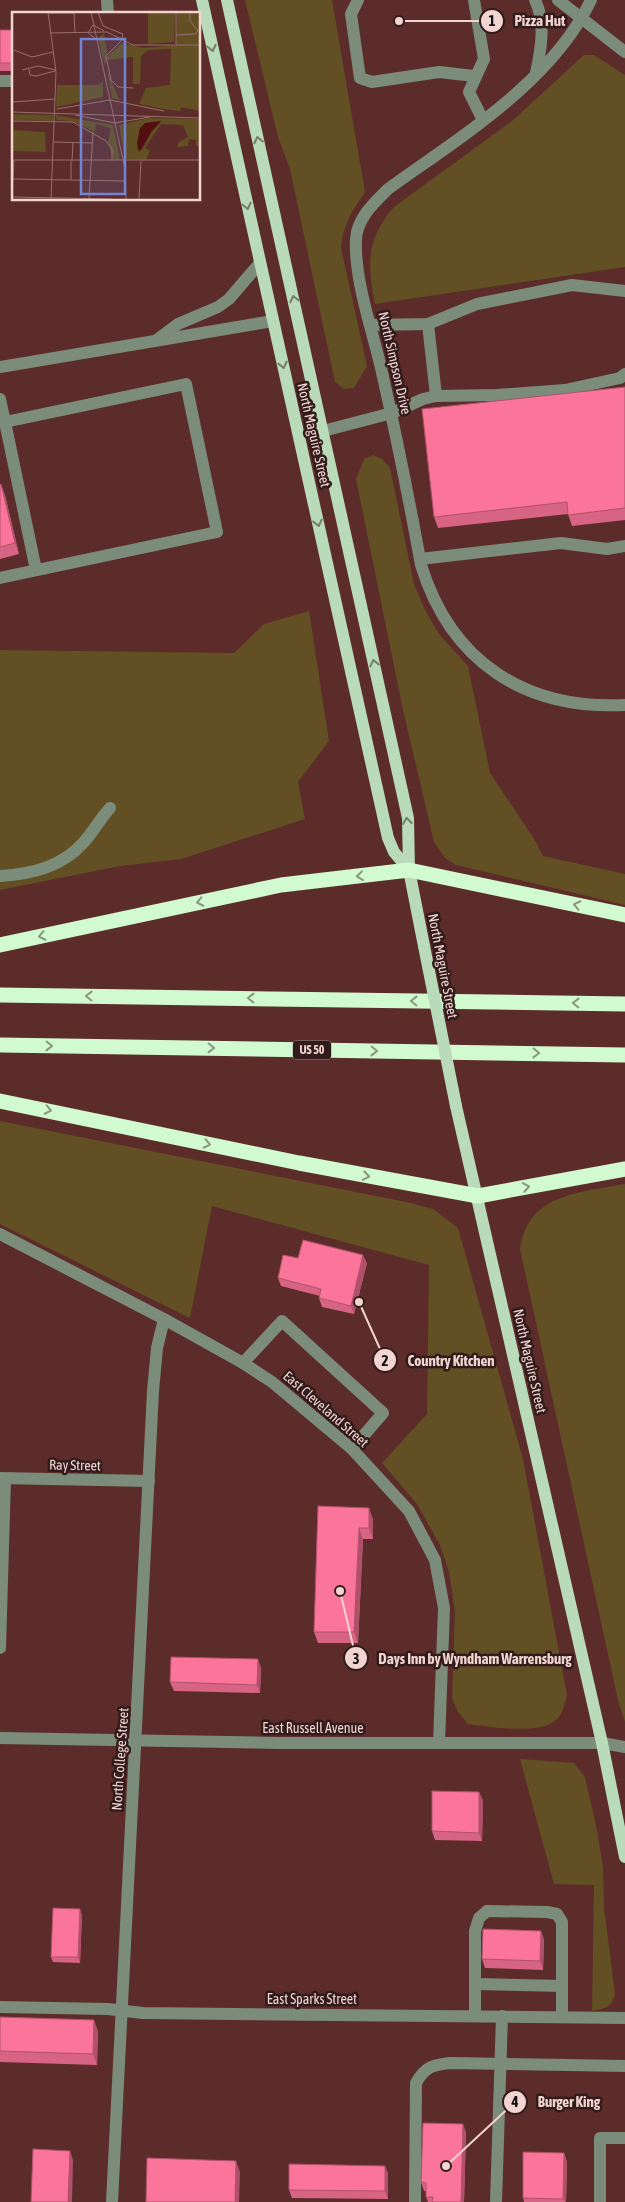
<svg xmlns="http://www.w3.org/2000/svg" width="625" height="2202" font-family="'Asap Condensed',sans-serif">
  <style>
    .green { fill: #634f24 }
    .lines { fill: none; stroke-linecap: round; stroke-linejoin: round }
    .minor { stroke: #7c8c7b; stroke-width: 12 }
    .major { stroke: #b9dbb9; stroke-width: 12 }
    .highway { stroke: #d2fad1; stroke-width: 15 }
    .major-bridge { stroke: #b9dbb9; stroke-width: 12 }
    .wall { fill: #d86484 }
    .shaded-wall { fill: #b0516c }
    .building { fill: #fb749a; stroke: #b0516c }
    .oneway { stroke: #767c6a }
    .oneway2 { stroke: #8a967f }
    .labels { text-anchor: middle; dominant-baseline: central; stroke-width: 5; stroke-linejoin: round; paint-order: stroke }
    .shield { fill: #321c1b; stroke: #b89d9a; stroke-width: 1 }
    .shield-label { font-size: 12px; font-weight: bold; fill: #f2d4d1 }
    .street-label { font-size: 14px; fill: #f2d4d1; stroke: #321c1b }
    .inset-road { fill: none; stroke: #976f6d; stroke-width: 1 }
    .view { fill: #7284d5; fill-opacity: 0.15; stroke: #7284d5; stroke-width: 2.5 }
    .inset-edge { fill: none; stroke: #f2d4d1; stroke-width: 2.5 }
    .leader { fill: none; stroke: #f2d4d1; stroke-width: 2 }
    .callout-dot { fill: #f2d4d1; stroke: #321c1b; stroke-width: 2 }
    .mark-label { font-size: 15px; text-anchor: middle; font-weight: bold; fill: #111 }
    .callout-label { font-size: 15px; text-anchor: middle; font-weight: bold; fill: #f2d4d1; stroke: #321c1b; stroke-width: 5; stroke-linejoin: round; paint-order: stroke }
  </style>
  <rect width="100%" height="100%" fill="#5b2c2a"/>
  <g class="green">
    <path d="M245 0H332L365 192C352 211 343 225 341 248L367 366 354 388 344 389 335 382 290 169 278 137Z"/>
    <path d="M584 55H594L625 75V267L375 304C367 265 366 239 394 207L512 121Z"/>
    <polygon points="373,455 382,459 390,468 414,584 425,610 439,634 468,666 490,773 533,837 543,856 625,874 625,905 456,865 445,858 434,842 403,710 356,479 364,459"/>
    <polygon points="309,611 329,741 298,782 305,819 181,859 120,866 0,890 0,650 234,653 264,624"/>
    <path d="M0 1121 411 1203 433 1209 458 1228 523 1459 567 1695C565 1703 563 1714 556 1720 540 1735 489 1727 468 1724L458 1712 452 1698 455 1612 449 1572 440 1545 417 1504 382 1463 427 1414 429 1265 212 1206 190 1318 0 1224Z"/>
    <path d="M625 1184V1722L618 1700 520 1249C528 1193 580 1193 625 1184Z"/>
    <path d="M520 1759 574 1763 585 1777 597 1830 603 1867 604 1907 615 1994C612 2007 605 2009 592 2011L594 1885 554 1884Z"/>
  </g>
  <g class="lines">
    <g class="minor">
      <polyline points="107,0 108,14"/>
      <polyline points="358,0 351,14 360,78 372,82 439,72 474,76"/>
      <polyline points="474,0 484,59 469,92 483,120"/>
      <path d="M535 0C546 23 541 49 536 73"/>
      <polyline points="558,0 625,52"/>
      <path d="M591 0C552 82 460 137 388 189 375 202 357 218 356 239 354 279 372 329 381 368 396 434 409 499 421 565 451 662 525 710 625 705"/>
      <polyline points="0,81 14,81"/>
      <polyline points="428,324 436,396"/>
      <polyline points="371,325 428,324 477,304 572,285 625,291"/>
      <polyline points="158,339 178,324 218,307 229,299 260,263"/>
      <polyline points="0,367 273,321"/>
      <polyline points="0,399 5,422"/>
      <polyline points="323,431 392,413 423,399 436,396 497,395 565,390 620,378 625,374"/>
      <polyline points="420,559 561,543 607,549 625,546"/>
      <polyline points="0,578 217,532 186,384 5,422 36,570"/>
      <path d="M0 876C32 874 62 867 84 842 93 832 100 819 110 808"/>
      <polyline points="0,1234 164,1319 243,1363 272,1382 352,1449 409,1511 435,1560 444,1608 439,1743"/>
      <polyline points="243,1363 282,1321 383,1413 352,1449"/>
      <polyline points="0,1478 149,1481"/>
      <polyline points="0,1648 5,1479"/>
      <polyline points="0,1738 278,1743 602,1743 625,1747"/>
      <polyline points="475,1984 562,1986"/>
      <polyline points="0,2007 108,2009 143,2013 625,2018"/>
      <polyline points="475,2015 475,1931 479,1918 487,1911 547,1912 557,1914 562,1922 562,2017"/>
      <polyline points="112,2202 153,1391 157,1348 164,1319"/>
      <path d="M415 2202 416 2083C425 2067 432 2065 450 2063L625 2066"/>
      <polyline points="496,2202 502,2016"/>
      <polyline points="600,2202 600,2138 625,2138"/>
    </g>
    <g class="major">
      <polyline points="202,0 388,838 394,852 409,870"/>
      <polyline points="227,0 408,818 409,870 424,946"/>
      <polyline points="456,1106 602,1743 625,1857"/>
    </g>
    <g class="highway">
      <polyline points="0,945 281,885 409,870 625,915"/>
      <polyline points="0,995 625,1004"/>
      <polyline points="0,1045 625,1055"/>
      <polyline points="0,1101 299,1163 478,1196 625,1169"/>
    </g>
    <polyline class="major-bridge" points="424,946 456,1106"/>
  </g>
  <g class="wall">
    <rect x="0" y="30" width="14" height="41"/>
    <polygon points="625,387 625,520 572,526 568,514 438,528 434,517"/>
    <polygon points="0,485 5,495 19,554 0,559"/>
    <polygon points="298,1258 367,1263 354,1314 322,1307 319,1298 320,1296 281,1286 278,1278"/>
    <polygon points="318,1506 373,1519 373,1539 363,1539 358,1643 318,1643 314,1632"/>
    <polygon points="261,1668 260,1693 174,1691 170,1682"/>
    <polygon points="479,1792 483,1801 482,1841 435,1840 432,1831"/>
    <polygon points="82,1915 80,1963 53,1962 51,1957"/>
    <polygon points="544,1939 543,1970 485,1968 482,1959"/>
    <polygon points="0,2017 98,2031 97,2065 0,2062"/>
    <polygon points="466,2132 464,2202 428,2202 426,2197 426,2191 424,2191 421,2182"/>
    <polygon points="564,2153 567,2162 566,2202 524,2202 523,2198"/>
    <polygon points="388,2173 388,2199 292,2198 289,2190"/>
  </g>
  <g class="shaded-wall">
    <polygon points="1,484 5,495 19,554 15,543"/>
    <polygon points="363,1255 367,1263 354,1314 351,1306"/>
    <polygon points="369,1508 373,1519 373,1539 369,1528"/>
    <polygon points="359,1528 363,1539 358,1643 354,1632"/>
    <polygon points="258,1659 261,1668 260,1693 257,1685"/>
    <polygon points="479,1792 483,1801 482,1841 479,1833"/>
    <polygon points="80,1909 82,1915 80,1963 78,1957"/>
    <polygon points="541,1931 544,1939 543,1970 540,1961"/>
    <polygon points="94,2020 98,2031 97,2065 93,2054"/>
    <polygon points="463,2124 466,2132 464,2202 461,2202"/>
    <polygon points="70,2151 73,2160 72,2202 68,2202"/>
    <polygon points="564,2153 567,2162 566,2202 565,2202 563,2199"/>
    <polygon points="236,2161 240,2172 239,2202 235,2202"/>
    <polygon points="385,2166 388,2173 388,2199 385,2191"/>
  </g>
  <g class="building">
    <rect x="0" y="30" width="14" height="33"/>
    <polygon points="625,387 625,508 568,515 567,502 434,517 422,409"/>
    <polygon points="1,484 15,543 0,547 0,485"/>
    <polygon points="303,1240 363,1255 351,1306 319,1298 321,1289 278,1278 283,1255 298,1258"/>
    <polygon points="318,1506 369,1508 369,1528 359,1528 354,1632 314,1632"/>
    <polygon points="171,1657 258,1659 257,1685 170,1682"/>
    <polygon points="432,1791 479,1792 479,1833 432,1831"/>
    <polygon points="53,1908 80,1909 78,1957 51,1957"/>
    <polygon points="483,1929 541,1931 540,1961 482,1959"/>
    <polygon points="0,2017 94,2020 93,2054 0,2051"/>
    <polygon points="423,2123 463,2124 461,2202 432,2202 433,2197 426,2197 426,2183 421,2182"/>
    <polygon points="33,2149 70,2151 68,2202 31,2202"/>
    <polygon points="523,2152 564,2153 563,2199 523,2198"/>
    <polygon points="147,2158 236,2161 235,2202 146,2202"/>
    <polygon points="289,2164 385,2166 385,2191 289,2190"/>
  </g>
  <defs><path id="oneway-chevron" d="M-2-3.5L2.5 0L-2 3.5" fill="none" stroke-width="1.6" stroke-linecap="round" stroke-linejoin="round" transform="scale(1.25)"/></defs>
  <g class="oneway">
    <use href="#oneway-chevron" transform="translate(212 48) rotate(77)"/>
    <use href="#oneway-chevron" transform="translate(258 140) rotate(-103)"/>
    <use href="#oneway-chevron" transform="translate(247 206) rotate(77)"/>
    <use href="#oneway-chevron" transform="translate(294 299) rotate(-103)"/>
    <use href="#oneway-chevron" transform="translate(283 365) rotate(77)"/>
    <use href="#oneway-chevron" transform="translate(318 523) rotate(77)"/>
    <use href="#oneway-chevron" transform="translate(374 663) rotate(-102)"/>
    <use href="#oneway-chevron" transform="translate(407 821) rotate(-97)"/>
  </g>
  <g class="oneway2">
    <use href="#oneway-chevron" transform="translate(360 876) rotate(174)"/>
    <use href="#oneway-chevron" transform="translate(200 902) rotate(168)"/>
    <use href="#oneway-chevron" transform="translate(577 905) rotate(-168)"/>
    <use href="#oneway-chevron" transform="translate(42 936) rotate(168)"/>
    <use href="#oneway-chevron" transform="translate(89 996) rotate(-179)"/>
    <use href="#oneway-chevron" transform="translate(251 998) rotate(-179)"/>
    <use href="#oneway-chevron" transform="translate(414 1001) rotate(-179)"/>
    <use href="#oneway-chevron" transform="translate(576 1003) rotate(-179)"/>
    <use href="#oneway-chevron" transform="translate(49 1046) rotate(1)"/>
    <use href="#oneway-chevron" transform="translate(211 1048) rotate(1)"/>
    <use href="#oneway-chevron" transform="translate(374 1051) rotate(1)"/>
    <use href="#oneway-chevron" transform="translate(536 1053) rotate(1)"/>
    <use href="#oneway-chevron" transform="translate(48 1110) rotate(12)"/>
    <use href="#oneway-chevron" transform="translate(207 1144) rotate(12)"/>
    <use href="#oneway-chevron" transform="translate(366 1176) rotate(10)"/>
    <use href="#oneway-chevron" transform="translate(526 1187) rotate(-10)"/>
  </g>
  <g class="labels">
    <rect class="shield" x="293" y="1040.5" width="38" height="19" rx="4"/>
    <g class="shield-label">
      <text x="312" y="1050">US 50</text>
    </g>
    <g class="street-label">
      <text transform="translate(395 363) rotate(77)">North Simpson Drive</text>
      <text transform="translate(314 435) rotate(77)">North Maguire Street</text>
      <text transform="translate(443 966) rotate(79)">North Maguire Street</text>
      <text transform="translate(530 1361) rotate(77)">North Maguire Street</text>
      <text transform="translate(326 1409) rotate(41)">East Cleveland Street</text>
      <text transform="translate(75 1465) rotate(1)">Ray Street</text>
      <text x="313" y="1728">East Russell Avenue</text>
      <text transform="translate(120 1759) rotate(-86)">North College Street</text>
      <text x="312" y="1999">East Sparks Street</text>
    </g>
  </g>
  <g transform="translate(12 12)">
    <rect width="188" height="188" fill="#5b2c2a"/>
    <path d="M136 0H163L162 30 136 32ZM165 0H187V99L169 95 168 99 151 97 100 86 95 59 107 87 127 92 134 76 158 73 159 37 136 38 129 44 128 72H121V45L96 48 95 45 110 31 132 36 164 33ZM92 21 95 40 93 54 86 26ZM91 70V85L44 95 45 73H86ZM0 102 41 103V109L0 108ZM43 103 101 113 108 148 101 147 96 130 99 116 84 112 83 120 61 109 45 108ZM137 106 187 107V134H184V128L177 127 176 134 165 135 167 130 176 125 171 113 149 112 133 136 138 139 134 148 113 147 107 113ZM146 109 148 111 140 119 130 138 125 137 128 116ZM0 118 33 120 34 140 0 139Z" fill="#634f24" fill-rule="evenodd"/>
    <path d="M149 109 140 119 127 140 125 131 128 116 133 111Z" fill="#530e10"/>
    <path class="inset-road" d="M36 0 44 60 39 187M79 0 113 157 114 187M86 0 91 14 111 22 109 29 94 44 99 68 106 75 121 76M36 1H62L63 21M38 21 95 20 121 33H188M164 23 183 22 186 19 178 9V0M83 26 76 21 81 13 92 19M164 32V0M2 38 20 45 41 40M17 57 18 63 24 64 43 59M10 58 26 54 44 58M0 90 43 87M45 97 98 88 152 99M0 100 188 106M63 103 103 111 138 105M0 109 61 110 94 129 100 137V149M42 130 80 131M0 148H188M60 149 61 131M0 167 114 169M59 168V149M0 185 100 187M0 187 2 148M77 187 81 120M127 187 129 149"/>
    <path class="view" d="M69 27H113V182H69Z"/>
    <rect width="188" height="188" class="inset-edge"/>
  </g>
  <path class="leader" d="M399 21L492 21M359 1302L385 1360M340 1591L356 1658M446 2166L515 2102"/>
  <g class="callout-dot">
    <circle cx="399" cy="21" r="5"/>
    <circle cx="359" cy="1302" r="5"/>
    <circle cx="340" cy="1591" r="5"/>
    <circle cx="446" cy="2166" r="5"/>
    <circle cx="492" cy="21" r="12"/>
    <circle cx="385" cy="1360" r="12"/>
    <circle cx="356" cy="1658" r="12"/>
    <circle cx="515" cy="2102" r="12"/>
  </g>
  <g class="mark-label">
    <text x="492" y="26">1</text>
    <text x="385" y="1366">2</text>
    <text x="356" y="1664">3</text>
    <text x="515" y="2107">4</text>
  </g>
  <g class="callout-label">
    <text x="540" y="26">Pizza Hut</text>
    <text x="451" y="1366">Country Kitchen</text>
    <text x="475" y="1664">Days Inn by Wyndham Warrensburg</text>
    <text x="569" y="2107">Burger King</text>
  </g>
</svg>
